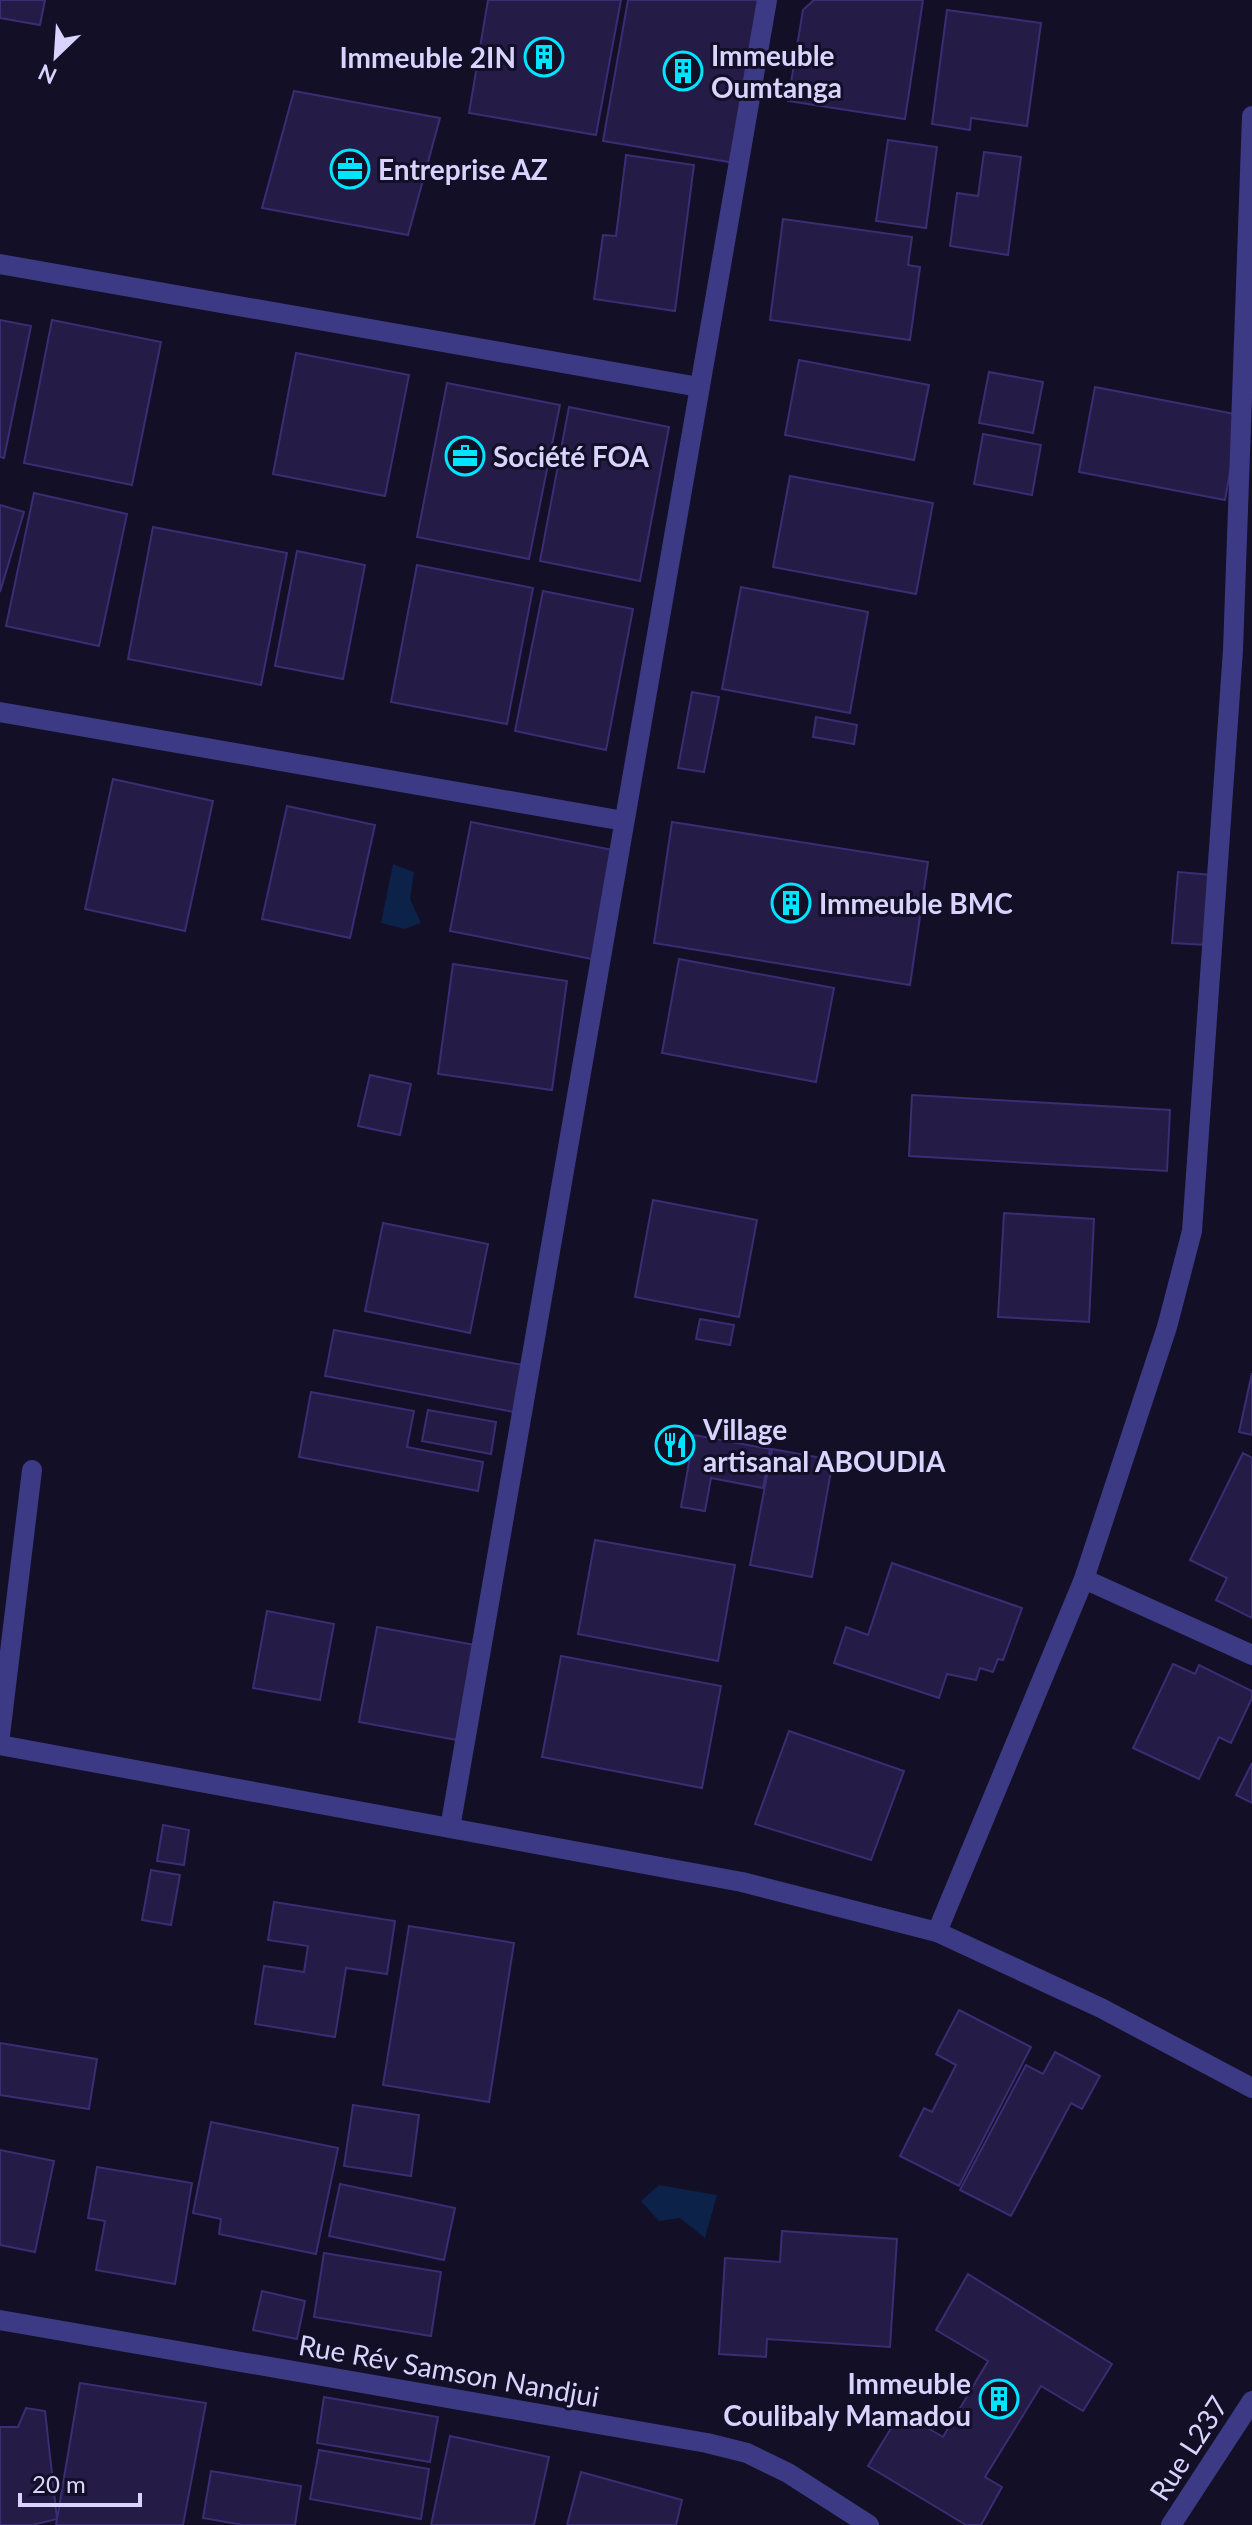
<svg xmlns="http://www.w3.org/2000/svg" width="1252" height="2525" font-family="Lato,sans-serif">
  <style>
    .water { fill: #0c2248 }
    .building { fill: #241b47; stroke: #3b2d73; stroke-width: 2 }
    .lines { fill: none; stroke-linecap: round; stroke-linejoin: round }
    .service { stroke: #3d3a85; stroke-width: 20 }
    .minor { stroke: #3d3a85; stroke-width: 20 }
    .tertiary { stroke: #3d3a85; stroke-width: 20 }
    .labels { text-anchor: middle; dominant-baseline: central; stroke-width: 6; stroke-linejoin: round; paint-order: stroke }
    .poi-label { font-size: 28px; font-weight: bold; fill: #d9d4ff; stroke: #130f26; text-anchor: start }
    .street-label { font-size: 28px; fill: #d9d4ff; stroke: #130f26 }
  </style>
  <rect width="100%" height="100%" fill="#130f26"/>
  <g class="water">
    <polygon points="393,864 414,872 410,899 421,923 405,929 381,923"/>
    <polygon points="659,2185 717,2195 705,2238 680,2218 659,2221 641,2201"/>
  </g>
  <g class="building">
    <polygon points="0,0 45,0 40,25 0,18"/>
    <polygon points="488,0 621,0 596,135 469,113"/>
    <polygon points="628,0 764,0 735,163 603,141"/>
    <polygon points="814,0 923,0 905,119 788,101 803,10"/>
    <polygon points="947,10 1041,23 1027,126 971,118 970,130 932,124"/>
    <polygon points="294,91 440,118 408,235 262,208"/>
    <polygon points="888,140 937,147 926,228 876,221"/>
    <polygon points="984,152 1021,157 1008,255 950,246 957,193 978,196"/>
    <polygon points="626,155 694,165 675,311 594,299 603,235 616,236"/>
    <polygon points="783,219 912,237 908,265 920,267 910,340 770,320"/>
    <polygon points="0,320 31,326 4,458 0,457"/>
    <polygon points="52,320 161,342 132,485 24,463"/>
    <polygon points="296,353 409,375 385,496 273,474"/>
    <polygon points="799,360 929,385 914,460 785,435"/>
    <polygon points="989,372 1043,382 1033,433 979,423"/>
    <polygon points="447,383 560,405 529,559 417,537"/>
    <polygon points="1095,387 1240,415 1225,500 1079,472"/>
    <polygon points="569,407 669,427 640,581 540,561"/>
    <polygon points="983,434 1041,445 1032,495 974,484"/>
    <polygon points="790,476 933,503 916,594 773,567"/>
    <polygon points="34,493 127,514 99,646 6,626"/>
    <polygon points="0,505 24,512 0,592"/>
    <polygon points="153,527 287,553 261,685 128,659"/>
    <polygon points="297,551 365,565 343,679 275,666"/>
    <polygon points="417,565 533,588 507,724 391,702"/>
    <polygon points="741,587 868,612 850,713 722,689"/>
    <polygon points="543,591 633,609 606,750 515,731"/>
    <polygon points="692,692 719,697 704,772 678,768"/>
    <polygon points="816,717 857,725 854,744 813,737"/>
    <polygon points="113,779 213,801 185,931 85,909"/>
    <polygon points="287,806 375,825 350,938 262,919"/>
    <polygon points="471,822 613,850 592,959 450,931"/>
    <polygon points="672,822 928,862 910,985 654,943"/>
    <polygon points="1178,872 1212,875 1207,945 1172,943"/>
    <polygon points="679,959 834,988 816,1082 662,1053"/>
    <polygon points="453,964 567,981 552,1090 438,1074"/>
    <polygon points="370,1075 411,1084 400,1135 358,1126"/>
    <polygon points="912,1095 1170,1110 1167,1171 909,1156"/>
    <polygon points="653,1200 757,1220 739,1317 635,1297"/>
    <polygon points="1004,1213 1094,1219 1089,1322 998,1317"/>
    <polygon points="383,1223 488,1244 470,1333 365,1311"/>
    <polygon points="700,1319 734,1325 730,1345 696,1339"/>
    <polygon points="334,1330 528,1366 519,1413 325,1376"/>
    <polygon points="1252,1373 1252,1435 1239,1432"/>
    <polygon points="311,1392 414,1411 407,1447 483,1462 478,1491 299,1457"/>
    <polygon points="428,1410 496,1422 491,1454 422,1441"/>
    <polygon points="694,1435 770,1449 763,1488 711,1478 705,1511 681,1507"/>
    <polygon points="772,1449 833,1460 812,1577 750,1565"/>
    <polygon points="1243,1453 1252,1458 1252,1618 1216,1600 1227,1578 1190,1560"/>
    <polygon points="595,1540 735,1565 718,1661 578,1634"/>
    <polygon points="892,1563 1022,1608 1003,1660 998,1659 993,1672 980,1668 976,1680 947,1674 939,1698 834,1663 846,1627 868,1635"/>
    <polygon points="267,1611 334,1624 320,1700 253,1688"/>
    <polygon points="377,1627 475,1645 457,1740 359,1722"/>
    <polygon points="561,1656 721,1686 702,1788 542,1757"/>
    <polygon points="1173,1664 1195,1674 1199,1665 1252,1691 1252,1698 1231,1743 1219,1737 1199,1779 1133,1748"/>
    <polygon points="789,1731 904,1771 871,1860 755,1824"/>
    <polygon points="1252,1763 1252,1803 1236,1795"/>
    <polygon points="163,1825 189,1830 184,1865 157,1861"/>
    <polygon points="151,1870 180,1875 171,1925 142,1920"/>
    <polygon points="274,1902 395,1921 387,1974 346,1968 335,2037 255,2024 264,1966 304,1972 308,1946 268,1940"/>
    <polygon points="409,1926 514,1943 489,2102 383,2085"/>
    <polygon points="959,2010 1031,2047 959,2186 900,2156 924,2108 932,2112 956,2065 936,2054"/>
    <polygon points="0,2043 97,2059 89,2109 0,2095"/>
    <polygon points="1055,2052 1100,2076 1082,2109 1071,2103 1011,2216 960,2190 1026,2065 1043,2074"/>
    <polygon points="353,2105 419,2115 411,2176 344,2166"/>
    <polygon points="211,2122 338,2148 316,2254 219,2234 221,2219 193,2213"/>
    <polygon points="0,2150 54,2161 35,2252 0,2245"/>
    <polygon points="97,2167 192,2183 175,2284 96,2270 105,2221 88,2218"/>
    <polygon points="340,2184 455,2208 444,2260 329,2236"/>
    <polygon points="782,2231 897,2239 890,2347 767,2339 766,2357 719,2354 725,2258 780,2262"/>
    <polygon points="324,2253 441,2272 431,2336 314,2317"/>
    <polygon points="968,2274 1112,2364 1083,2411 1041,2386 985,2477 1002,2487 981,2525 966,2525 868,2466 901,2412 943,2437 988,2361 936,2330"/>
    <polygon points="262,2291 305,2301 297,2339 253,2330"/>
    <polygon points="80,2383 206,2403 183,2525 56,2525"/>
    <polygon points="324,2397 438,2417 430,2462 317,2443"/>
    <polygon points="26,2408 45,2411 57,2519 32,2525 0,2525 0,2427 18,2427"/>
    <polygon points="450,2436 549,2457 534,2525 431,2525"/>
    <polygon points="319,2450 429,2469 421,2519 310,2499"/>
    <polygon points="211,2471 301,2486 295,2525 243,2525 203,2518"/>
    <polygon points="581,2472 682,2500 676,2525 567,2525"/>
  </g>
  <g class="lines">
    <polyline class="service" points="0,1735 32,1470"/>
    <g class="minor">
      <polyline points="0,264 699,387"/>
      <polyline points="0,712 624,821"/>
      <polyline points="1084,1579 1252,1655"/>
      <polyline points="450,1828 767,0"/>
      <polyline points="937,1932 1084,1579 1167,1327 1192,1231 1233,650 1252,116"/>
      <polyline points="0,2320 707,2443 747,2453 788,2473 869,2525"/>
    </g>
    <g class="tertiary">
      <polyline points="0,1745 742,1882 937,1932 1101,2008 1252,2088"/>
      <polyline points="1171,2525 1252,2401"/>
    </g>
  </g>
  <defs>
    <g id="building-ring" transform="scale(2)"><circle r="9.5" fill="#130f26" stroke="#00e5ff" stroke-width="1.5"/><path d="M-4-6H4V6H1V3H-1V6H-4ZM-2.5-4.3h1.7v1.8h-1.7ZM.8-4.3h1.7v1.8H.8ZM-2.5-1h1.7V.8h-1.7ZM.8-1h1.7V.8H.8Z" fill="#00e5ff"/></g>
    <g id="office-ring" transform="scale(2)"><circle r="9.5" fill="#130f26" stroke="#00e5ff" stroke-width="1.5"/><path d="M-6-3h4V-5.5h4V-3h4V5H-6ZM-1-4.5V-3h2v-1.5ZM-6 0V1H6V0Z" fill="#00e5ff"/></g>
    <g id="restaurant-ring" transform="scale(2)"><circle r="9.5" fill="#130f26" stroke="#00e5ff" stroke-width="1.5"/><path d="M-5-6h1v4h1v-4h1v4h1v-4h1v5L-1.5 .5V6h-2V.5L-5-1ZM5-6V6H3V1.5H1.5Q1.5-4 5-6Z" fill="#00e5ff"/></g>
  </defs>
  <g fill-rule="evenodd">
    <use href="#building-ring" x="544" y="57"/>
    <use href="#building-ring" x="683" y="71"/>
    <use href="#office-ring" x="350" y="169"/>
    <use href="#office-ring" x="465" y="456"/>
    <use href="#building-ring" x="791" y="903"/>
    <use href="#restaurant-ring" x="675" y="1445"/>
    <use href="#building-ring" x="999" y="2399"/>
  </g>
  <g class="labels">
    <g class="poi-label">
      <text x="711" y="55">Immeuble<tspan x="711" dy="32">Oumtanga</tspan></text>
      <text x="516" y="57" text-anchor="end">Immeuble 2IN</text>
      <text x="378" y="169">Entreprise AZ</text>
      <text x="493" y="456">Société FOA</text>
      <text x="819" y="903">Immeuble BMC</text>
      <text x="703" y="1429">Village<tspan x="703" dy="32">artisanal ABOUDIA</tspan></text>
      <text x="971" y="2383" text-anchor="end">Immeuble<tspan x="971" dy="32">Coulibaly Mamadou</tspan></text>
    </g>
    <g class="street-label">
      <text transform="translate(449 2370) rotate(10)">Rue Rév Samson Nandjui</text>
      <text transform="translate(1188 2448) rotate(-57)">Rue L237</text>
    </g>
  </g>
  <g transform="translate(56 56) rotate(205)" stroke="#130f26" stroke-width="6" paint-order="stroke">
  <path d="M0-6L14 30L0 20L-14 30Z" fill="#d9d4ff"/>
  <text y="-12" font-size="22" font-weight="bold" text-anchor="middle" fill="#d9d4ff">N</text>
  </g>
  <path d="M20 2493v12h120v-12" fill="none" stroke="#d9d4ff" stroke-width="4"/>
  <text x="32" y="2493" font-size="24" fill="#d9d4ff" stroke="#130f26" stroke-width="6" paint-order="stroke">20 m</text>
</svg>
